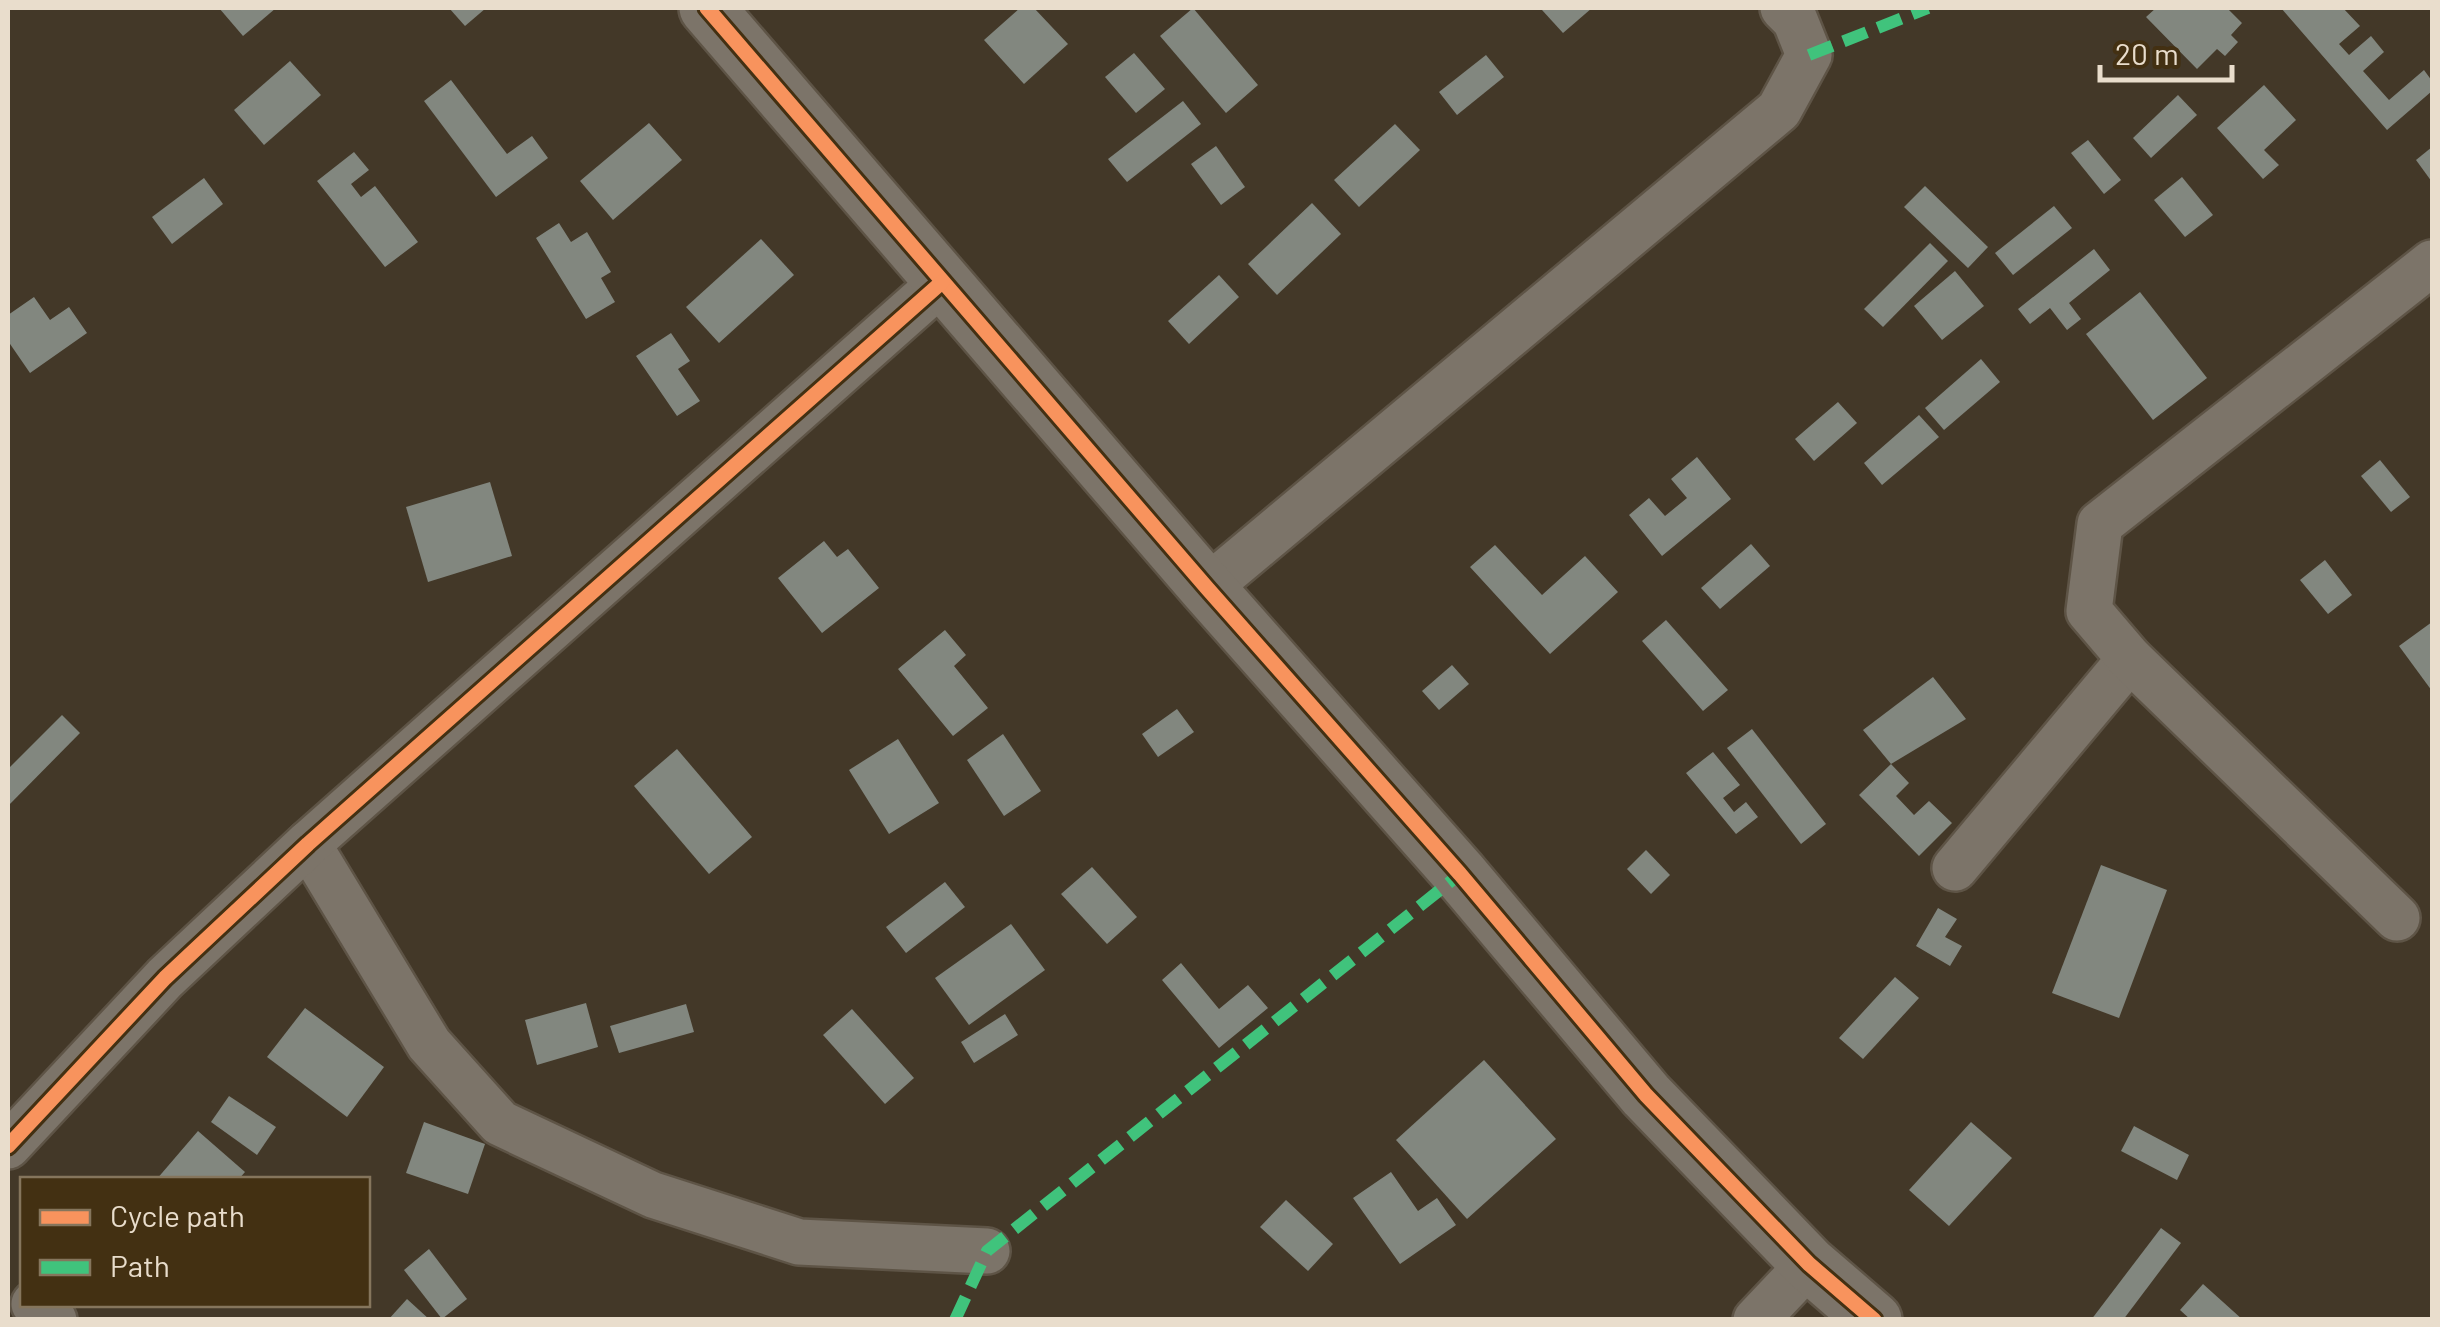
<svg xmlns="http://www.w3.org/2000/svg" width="2440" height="1327" font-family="Barlow,sans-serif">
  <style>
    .building { fill: #82877f }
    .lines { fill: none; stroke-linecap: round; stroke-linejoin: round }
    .minor-casing { stroke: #5e5446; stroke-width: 50 }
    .tertiary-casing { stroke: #5e5446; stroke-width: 60 }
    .minor { stroke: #7c7469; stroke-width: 45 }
    .tertiary { stroke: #7c7469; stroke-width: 55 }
    .quiet { stroke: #40c37c; stroke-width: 12; stroke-dasharray: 25 12; stroke-linecap: butt }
    .cycleway-casing { stroke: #433012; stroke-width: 21 }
    .cycleway { stroke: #f8935d; stroke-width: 15 }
  </style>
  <rect width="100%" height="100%" fill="#433828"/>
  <g class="building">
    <polygon points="219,8 276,8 243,36"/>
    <polygon points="449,8 486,8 465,26"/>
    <polygon points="1020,8 1034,8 1068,44 1024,84 984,40"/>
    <polygon points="1193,8 1258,85 1226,113 1160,36"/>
    <polygon points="1545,8 1592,8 1563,33 1542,10"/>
    <polygon points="2156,8 2227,8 2242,23 2231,35 2238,42 2225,56 2217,49 2197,69 2146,17"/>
    <polygon points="2281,8 2343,8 2360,26 2339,44 2349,55 2371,36 2384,52 2363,71 2389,100 2424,70 2432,81 2432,91 2387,130"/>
    <polygon points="1134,53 1165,89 1136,113 1105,77"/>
    <polygon points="1486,55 1504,77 1457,115 1439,92"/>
    <polygon points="290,61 321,95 264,145 234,110"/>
    <polygon points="451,80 507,154 532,136 548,158 496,197 424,101"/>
    <polygon points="2264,85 2296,120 2264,150 2279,165 2263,179 2217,128"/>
    <polygon points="2178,95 2197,115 2151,158 2133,138"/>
    <polygon points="1183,101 1201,124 1127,182 1108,159"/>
    <polygon points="649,123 682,160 613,220 580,181"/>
    <polygon points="1395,124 1420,150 1359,207 1334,180"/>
    <polygon points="2088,140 2121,180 2104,194 2071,153"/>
    <polygon points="1216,146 1245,187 1221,205 1191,164"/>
    <polygon points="2432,147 2432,182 2416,160"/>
    <polygon points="354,152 369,170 351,184 361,197 375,186 418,242 385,267 317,181"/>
    <polygon points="2182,177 2213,215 2185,237 2154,200"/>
    <polygon points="204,178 223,204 172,244 152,217"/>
    <polygon points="1925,186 1988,247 1968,268 1904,207"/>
    <polygon points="1312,203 1341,234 1277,295 1248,264"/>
    <polygon points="2054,206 2072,228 2013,275 1995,253"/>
    <polygon points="559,223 571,242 587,232 611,272 601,278 615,302 586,319 536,238"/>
    <polygon points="761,239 794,275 719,343 686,307"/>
    <polygon points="1930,243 1948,261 1883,327 1864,309"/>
    <polygon points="2094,249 2110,270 2069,303 2081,319 2067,330 2050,308 2030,324 2018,309"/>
    <polygon points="1955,271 1984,306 1942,340 1914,306"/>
    <polygon points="1219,275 1239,297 1189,344 1168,321"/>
    <polygon points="2140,292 2207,378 2153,420 2086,334"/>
    <polygon points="34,297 50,320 69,307 87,333 30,373 8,341 8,315"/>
    <polygon points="671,333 690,361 678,369 700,401 677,416 636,356"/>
    <polygon points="1981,359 2000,382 1944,430 1925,408"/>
    <polygon points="1838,402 1857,423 1814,461 1795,439"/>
    <polygon points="1919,415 1939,437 1882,485 1864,463"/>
    <polygon points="1697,457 1731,499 1662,556 1629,515 1649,498 1665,516 1687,498 1671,479"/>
    <polygon points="2380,460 2410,497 2391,512 2361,476"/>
    <polygon points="490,482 512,556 428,582 406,507"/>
    <polygon points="824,541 837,557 848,549 879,588 822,633 778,578"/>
    <polygon points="1751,544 1770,566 1720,609 1701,588"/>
    <polygon points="1495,545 1542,595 1585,556 1618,592 1550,654 1470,567"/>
    <polygon points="2325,560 2352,595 2328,614 2300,580"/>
    <polygon points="1666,620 1728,690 1703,711 1642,641"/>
    <polygon points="2432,622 2432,691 2399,646"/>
    <polygon points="945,630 966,655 954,666 988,708 953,736 898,669"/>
    <polygon points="1452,665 1469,684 1439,710 1422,691"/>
    <polygon points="1933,677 1966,719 1891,764 1863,730"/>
    <polygon points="1177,709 1194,732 1158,757 1142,734"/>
    <polygon points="62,715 80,733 8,806 8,769"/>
    <polygon points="1752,729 1826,824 1801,844 1727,748"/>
    <polygon points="1003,734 1041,791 1004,816 967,760"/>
    <polygon points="898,739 939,803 889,834 849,770"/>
    <polygon points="677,749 752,837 709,874 634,786"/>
    <polygon points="1713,752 1740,785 1723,798 1734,812 1746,802 1758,817 1736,834 1686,773"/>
    <polygon points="1891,764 1909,783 1896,796 1914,815 1929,801 1952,823 1919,856 1859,795"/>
    <polygon points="1646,850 1670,875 1651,894 1627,869"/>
    <polygon points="2101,865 2167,890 2119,1018 2052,993"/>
    <polygon points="1092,867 1137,917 1107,944 1061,894"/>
    <polygon points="945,882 965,907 906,953 886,927"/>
    <polygon points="1938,908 1957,919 1945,937 1962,946 1950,966 1916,946"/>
    <polygon points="1011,924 1045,970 969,1025 935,978"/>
    <polygon points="1181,963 1219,1009 1248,985 1268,1008 1219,1048 1162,980"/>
    <polygon points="1895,977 1919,998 1863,1059 1839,1038"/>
    <polygon points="586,1003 598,1047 537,1065 525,1020"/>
    <polygon points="686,1004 694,1032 619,1053 610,1026"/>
    <polygon points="305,1008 384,1067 347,1117 267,1057"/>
    <polygon points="852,1009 914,1078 885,1104 823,1035"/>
    <polygon points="1005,1014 1018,1035 974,1063 961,1042"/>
    <polygon points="1484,1060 1556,1139 1467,1219 1396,1140"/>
    <polygon points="229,1096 276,1127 257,1155 211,1122"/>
    <polygon points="424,1122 485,1144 468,1194 406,1173"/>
    <polygon points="1971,1122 2012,1158 1949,1226 1909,1190"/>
    <polygon points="2134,1126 2189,1155 2177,1180 2121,1151"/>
    <polygon points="198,1131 245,1172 238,1180 156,1180"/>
    <polygon points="1391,1172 1418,1211 1437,1198 1456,1225 1400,1264 1353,1198"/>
    <polygon points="1286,1200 1333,1244 1308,1271 1260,1227"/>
    <polygon points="2161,1228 2181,1243 2123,1320 2091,1320"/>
    <polygon points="429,1249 467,1299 442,1319 404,1270"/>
    <polygon points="2203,1284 2243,1320 2191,1320 2180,1310"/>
    <polygon points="407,1299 430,1320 388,1320"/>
  </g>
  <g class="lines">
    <g class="minor-casing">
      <g id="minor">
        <polyline points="1207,588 1779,110 1809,55 1795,20 1783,8"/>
        <polyline points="308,844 429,1044 500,1123 653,1195 799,1242 987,1251"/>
        <polyline points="1955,868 2130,659"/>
        <polyline points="2397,918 2130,659 2089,611 2100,524 2432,263"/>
        <polyline points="8,1146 165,978 308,844 942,282"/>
        <polyline points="34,1304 54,1320"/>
        <polyline points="1756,1320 1809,1264"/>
      </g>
    </g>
    <g class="tertiary-casing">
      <polyline id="tertiary" points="707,8 1207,588 1460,874 1646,1095 1809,1264 1874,1320"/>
    </g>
    <use href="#minor" class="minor"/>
    <use href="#tertiary" class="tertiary"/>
    <g class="quiet">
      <polyline points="1809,55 1928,8"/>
      <polyline points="955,1320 987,1251 1460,874"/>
    </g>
    <g class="cycleway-casing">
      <g id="cycleway">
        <polyline points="707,8 1207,588 1460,874 1646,1095 1809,1264 1874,1320"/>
        <polyline points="8,1146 165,978 308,844 942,282"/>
      </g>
    </g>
    <use href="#cycleway" class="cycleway"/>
  </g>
  <rect width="2440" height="1327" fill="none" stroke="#e9ddcc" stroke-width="20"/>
  <rect x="20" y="1177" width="350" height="130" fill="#433012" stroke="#85755c" stroke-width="2.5"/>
  <rect x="40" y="1210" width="50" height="15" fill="#f8935d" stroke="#85755c" stroke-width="2.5"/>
  <text x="110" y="1227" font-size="30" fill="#e9ddcc">Cycle path</text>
  <rect x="40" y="1260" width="50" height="15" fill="#40c37c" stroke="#85755c" stroke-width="2.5"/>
  <text x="110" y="1277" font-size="30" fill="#e9ddcc">Path</text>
  <path d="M2100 65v15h132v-15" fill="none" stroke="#e9ddcc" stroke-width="5"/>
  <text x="2115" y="65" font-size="30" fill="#e9ddcc" stroke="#433012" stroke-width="8" paint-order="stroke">20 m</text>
</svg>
